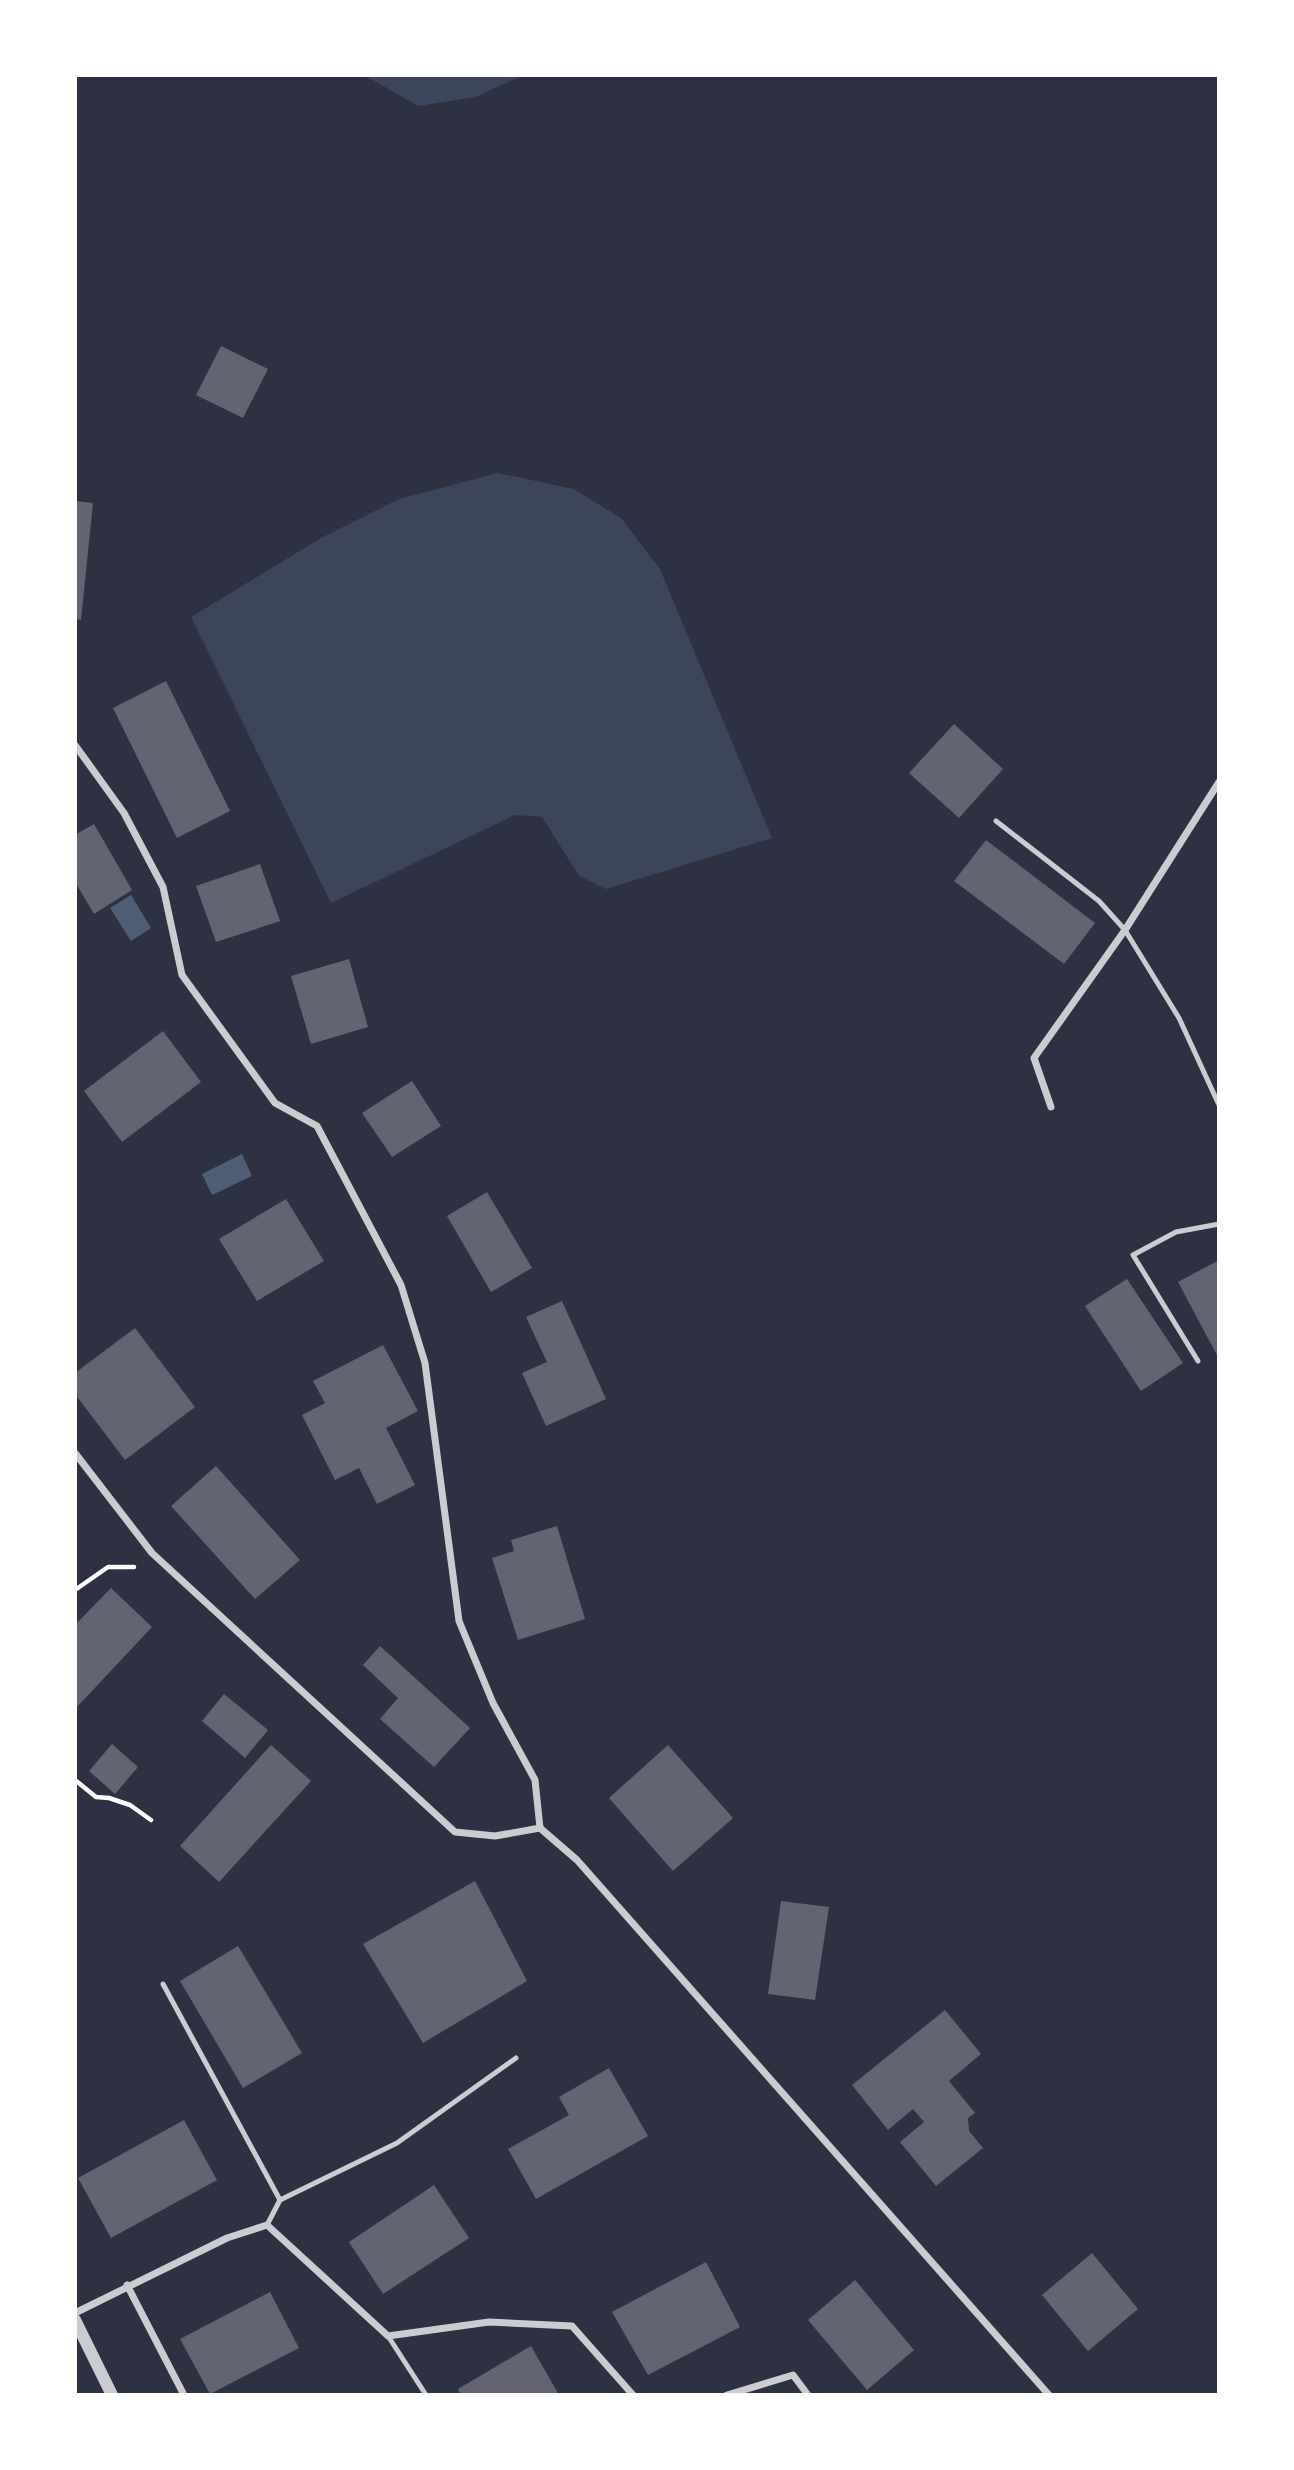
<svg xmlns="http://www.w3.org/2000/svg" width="1294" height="2470" font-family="'DM Sans',sans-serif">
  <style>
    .green { fill: #3c4559 }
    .water { fill: #4f5d75 }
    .building { fill: #626471 }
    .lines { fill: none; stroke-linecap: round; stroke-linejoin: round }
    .path { stroke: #fff; stroke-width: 4.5 }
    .service { stroke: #caccd0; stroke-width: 5 }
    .minor { stroke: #caccd0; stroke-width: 7 }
    .tertiary { stroke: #caccd0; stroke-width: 12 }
  </style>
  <rect width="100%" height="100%" fill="#2d3142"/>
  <g class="green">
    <polygon points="364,75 523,75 476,97 418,106"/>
    <polygon points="498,473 574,489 621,518 660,569 772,838 606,889 579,876 542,817 515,815 331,903 191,617 321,538 399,499"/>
  </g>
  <g class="water">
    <polygon points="131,895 151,928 131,941 110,908"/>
    <polygon points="242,1154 252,1176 212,1195 202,1174"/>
  </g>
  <g class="building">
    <polygon points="221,346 268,369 243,418 196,395"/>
    <polygon points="75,501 93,503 81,620 75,619"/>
    <polygon points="166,681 230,811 177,838 113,708"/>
    <polygon points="954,724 1003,769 959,818 909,773"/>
    <polygon points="94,824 132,890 94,914 75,882 75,835"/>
    <polygon points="986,840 1095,923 1064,964 954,881"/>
    <polygon points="260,864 280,921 216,942 196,886"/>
    <polygon points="349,959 368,1027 311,1044 291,976"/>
    <polygon points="163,1031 201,1082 122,1142 84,1091"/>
    <polygon points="412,1081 441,1126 392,1157 362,1113"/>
    <polygon points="487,1192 532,1268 491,1292 447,1216"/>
    <polygon points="286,1199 324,1261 257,1301 219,1239"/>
    <polygon points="1219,1260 1219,1359 1178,1282"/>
    <polygon points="1127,1279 1183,1363 1141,1391 1085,1306"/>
    <polygon points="562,1301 606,1399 546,1426 522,1373 547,1362 526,1317"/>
    <polygon points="135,1328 195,1407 125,1460 75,1394 75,1373"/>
    <polygon points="383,1345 418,1411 386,1428 415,1485 377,1504 359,1468 335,1480 302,1415 325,1403 313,1381"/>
    <polygon points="216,1466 300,1560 255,1599 171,1506"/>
    <polygon points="557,1526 585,1619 518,1640 492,1558 514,1551 511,1540"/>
    <polygon points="111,1588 152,1627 75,1709 75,1625"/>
    <polygon points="380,1646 470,1728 434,1767 380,1719 398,1698 363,1665"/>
    <polygon points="224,1694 268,1730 245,1758 202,1721"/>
    <polygon points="112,1744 138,1767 115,1794 89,1771"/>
    <polygon points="271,1745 311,1781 219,1882 180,1846"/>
    <polygon points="668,1745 733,1818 673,1871 609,1798"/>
    <polygon points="475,1881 527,1981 423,2043 363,1944"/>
    <polygon points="781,1901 829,1907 815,2000 768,1994"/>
    <polygon points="238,1946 302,2053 243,2088 180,1981"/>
    <polygon points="945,2010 981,2054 949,2081 975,2113 968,2118 969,2131 983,2148 936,2186 900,2142 924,2122 913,2109 888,2130 852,2085"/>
    <polygon points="609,2068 648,2136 536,2199 508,2149 569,2115 559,2097"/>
    <polygon points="184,2120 217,2180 111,2238 78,2178"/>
    <polygon points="434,2185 469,2238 383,2294 349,2242"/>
    <polygon points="1092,2253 1138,2309 1088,2351 1042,2295"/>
    <polygon points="706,2262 740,2327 648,2375 612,2312"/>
    <polygon points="855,2280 914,2350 867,2390 808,2320"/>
    <polygon points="270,2292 299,2348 210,2394 180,2339"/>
    <polygon points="531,2346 559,2395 461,2395 458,2389"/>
  </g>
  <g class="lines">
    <g class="path">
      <polyline points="75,1590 108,1567 134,1567"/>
      <polyline points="75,1780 96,1797 109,1798 130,1805 151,1820"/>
    </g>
    <g class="service">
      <polyline points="996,821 1099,901 1125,930 1179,1018 1219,1105"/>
      <polyline points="1198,1361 1133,1255 1176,1232 1219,1224"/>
      <polyline points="163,1984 280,2200 267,2225"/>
      <polyline points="280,2200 397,2143 516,2058"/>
      <polyline points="388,2336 426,2395"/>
    </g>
    <g class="minor">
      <polyline points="75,745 124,813 163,887 182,975 275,1103 317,1126 401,1285 425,1363 459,1621 493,1703 535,1780 540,1828"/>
      <polyline points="1051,1107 1034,1058 1125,930 1219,782"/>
      <polyline points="75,1453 152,1553 455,1832 495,1836 540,1828"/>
      <polyline points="540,1828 577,1860 1049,2395"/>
      <polyline points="127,2285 184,2395"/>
      <polyline points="75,2313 227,2238 267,2225 388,2336 489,2322 572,2326 633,2395"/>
      <polyline points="727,2395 793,2375 808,2395"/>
    </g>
    <polyline class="tertiary" points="75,2320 112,2395"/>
  </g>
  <rect width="1294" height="2470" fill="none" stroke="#ffffff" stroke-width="154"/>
</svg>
